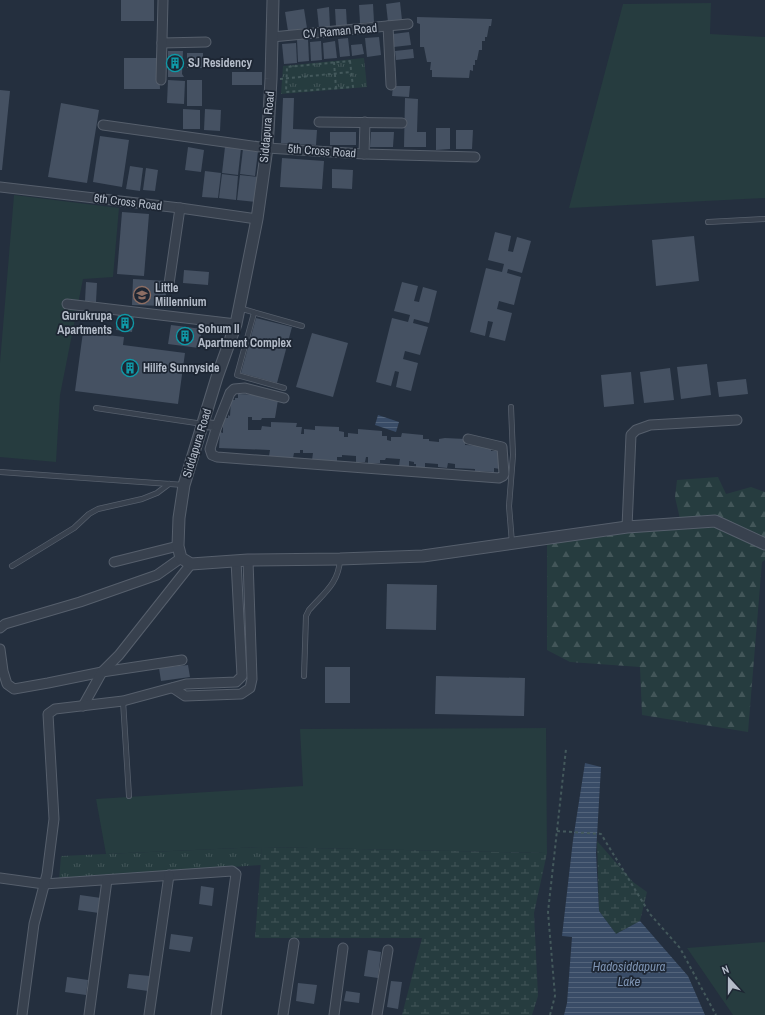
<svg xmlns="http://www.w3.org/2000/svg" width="765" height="1015" font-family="'Archivo Narrow',sans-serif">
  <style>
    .grass { fill: #263c3f }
    .forest { fill: url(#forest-firs) }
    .wetland { fill: url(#wetland-marsh) }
    .park { fill: url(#park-tufts) }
    .water { fill: url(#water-rules) }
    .building { fill: #455162 }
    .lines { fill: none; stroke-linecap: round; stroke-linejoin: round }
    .service-casing { stroke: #565f6c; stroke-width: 6 }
    .minor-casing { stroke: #565f6c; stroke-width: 11 }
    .tertiary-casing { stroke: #565f6c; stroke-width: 13 }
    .path { stroke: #44595c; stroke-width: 2; stroke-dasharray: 3 3; stroke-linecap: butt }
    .service { stroke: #38414e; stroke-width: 4.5 }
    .minor { stroke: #38414e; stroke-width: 9 }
    .tertiary { stroke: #38414e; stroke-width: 11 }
    .labels { text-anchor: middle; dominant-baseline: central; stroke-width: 3.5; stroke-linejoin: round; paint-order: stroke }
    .street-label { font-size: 12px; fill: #b4bcc9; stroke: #1d2633 }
    .poi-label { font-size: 12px; font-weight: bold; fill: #b4bcc9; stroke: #1d2633; text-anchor: start }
    .water-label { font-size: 13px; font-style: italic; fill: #7c92b1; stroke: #1d2633 }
  </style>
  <defs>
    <pattern id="forest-firs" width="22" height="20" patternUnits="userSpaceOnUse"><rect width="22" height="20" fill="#263c3f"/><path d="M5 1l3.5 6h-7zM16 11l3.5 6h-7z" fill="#435659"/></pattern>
    <pattern id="wetland-marsh" width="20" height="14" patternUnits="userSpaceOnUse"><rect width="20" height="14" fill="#263c3f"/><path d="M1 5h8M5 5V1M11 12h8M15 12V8" fill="none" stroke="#435659"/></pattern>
    <pattern id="park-tufts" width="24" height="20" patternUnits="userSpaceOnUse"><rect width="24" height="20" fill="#263c3f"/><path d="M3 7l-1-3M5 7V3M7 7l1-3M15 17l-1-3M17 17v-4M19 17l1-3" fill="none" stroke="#435659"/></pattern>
    <pattern id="water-rules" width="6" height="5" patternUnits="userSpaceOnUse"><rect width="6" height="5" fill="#394c67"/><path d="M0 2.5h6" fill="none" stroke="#53647b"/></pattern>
  </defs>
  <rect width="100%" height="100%" fill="#242f3e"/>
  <g class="grass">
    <polygon points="711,3 710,34 765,37 765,198 569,208 623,4"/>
    <polygon points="14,195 119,208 113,277 83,279 60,395 56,462 0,457 0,363"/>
    <polygon points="546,728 547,853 262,847 106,854 96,799 303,786 300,729"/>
    <polygon points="765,942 765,1015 733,1015 687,948"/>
  </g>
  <polygon class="forest" points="718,477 726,494 751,487 765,492 765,560 762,562 748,732 642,715 640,667 570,662 547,650 547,541 680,519 675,497 677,480"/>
  <g class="wetland">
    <polygon points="597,841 633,882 647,892 640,921 616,934 599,911"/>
    <polygon points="262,847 547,853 534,913 538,996 532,1015 402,1015 422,938 255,938"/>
  </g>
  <g class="park">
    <polygon points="364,58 367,87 281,94 283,66"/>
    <polygon points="262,847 261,865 59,880 61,856"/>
  </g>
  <g class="water">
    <polygon points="378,415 399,422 396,432 375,425"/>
    <polygon points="585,763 601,767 596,853 599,911 616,934 640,921 688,976 705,1015 564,1015 567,1003 572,937 562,936 573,840"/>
  </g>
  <g class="building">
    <rect x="121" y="0" width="33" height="21"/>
    <polygon points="400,2 402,20 388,22 386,4"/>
    <polygon points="373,4 374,22 360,23 359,5"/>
    <polygon points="329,7 330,27 319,28 317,9"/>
    <polygon points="304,9 307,28 288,31 285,12"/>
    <polygon points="335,9 346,9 347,26 336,26"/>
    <polygon points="417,17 492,19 491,26 489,26 487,37 485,37 485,41 482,41 482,50 479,50 477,60 475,60 475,65 473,65 473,71 470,70 469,78 432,77 432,70 430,70 431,62 427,62 424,47 420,47 420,24 417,23"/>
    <polygon points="409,32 411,45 394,47 393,34"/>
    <polygon points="379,37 381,55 367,57 365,38"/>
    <polygon points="348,38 350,56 340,57 338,39"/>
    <polygon points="297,39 308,39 309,61 298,62"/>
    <polygon points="321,41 322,60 311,61 310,42"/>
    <polygon points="335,41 337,58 324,59 323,43"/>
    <polygon points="296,43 297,63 284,64 282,44"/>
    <polygon points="362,44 364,54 352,56 351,45"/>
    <polygon points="413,49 414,58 396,60 395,51"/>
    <polygon points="168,51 183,51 182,74 184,77 168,77"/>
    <rect x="187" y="53" width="16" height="15"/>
    <polygon points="124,58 159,58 160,89 124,89"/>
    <rect x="232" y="72" width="30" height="13"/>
    <polygon points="168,80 185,81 184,104 167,103"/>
    <rect x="187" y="80" width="15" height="26"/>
    <polygon points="393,86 410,86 409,97 392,96"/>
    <polygon points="0,90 10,91 2,170 0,170"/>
    <polygon points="283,98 294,98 293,129 317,130 316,145 281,143"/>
    <polygon points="405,98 418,99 417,132 426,132 426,147 404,147"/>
    <polygon points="61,103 99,110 87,183 48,177"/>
    <polygon points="183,109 200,110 200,129 183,129"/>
    <polygon points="205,109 221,110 220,131 204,130"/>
    <polygon points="436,128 450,128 450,149 436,150"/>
    <polygon points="456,130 473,130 472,149 456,149"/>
    <rect x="330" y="132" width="26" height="13"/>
    <polygon points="371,132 394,132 393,147 370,147"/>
    <polygon points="100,136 129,140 122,187 93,182"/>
    <polygon points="188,147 204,150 201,172 185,170"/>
    <polygon points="225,147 241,148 238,175 222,173"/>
    <polygon points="243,149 258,151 255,176 240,174"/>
    <polygon points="282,158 324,161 322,189 280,187"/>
    <polygon points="130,166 143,168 140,191 126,189"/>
    <polygon points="146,168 158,170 155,191 143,190"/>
    <polygon points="332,169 353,170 352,189 332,188"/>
    <polygon points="205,171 221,173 218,198 202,197"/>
    <polygon points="222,174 238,176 236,200 219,198"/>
    <polygon points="240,175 259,177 256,202 237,200"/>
    <polygon points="122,212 149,214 144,276 117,274"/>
    <polygon points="495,232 511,236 508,251 513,252 517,237 531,241 522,273 508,269 507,273 521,277 514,305 499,301 497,309 512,313 505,341 489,337 493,322 488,321 485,336 470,332 486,268 502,272 504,264 488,260"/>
    <polygon points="694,236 699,281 656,286 652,240"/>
    <polygon points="184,270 209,272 208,285 183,283"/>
    <polygon points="133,279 167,281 165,306 132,305"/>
    <polygon points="86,282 97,283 96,302 85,301"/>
    <polygon points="402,282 418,286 414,301 419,302 423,287 437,291 429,323 414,319 413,323 428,327 420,355 405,351 403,359 418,363 411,391 396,387 399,372 395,371 391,386 376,382 392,318 408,322 410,315 394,311"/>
    <polygon points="118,314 134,316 132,332 116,330"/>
    <polygon points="256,318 292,327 277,383 241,373"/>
    <polygon points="171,325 202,329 199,348 168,344"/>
    <polygon points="83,332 124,337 123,345 185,353 178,404 75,391"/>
    <polygon points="312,333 348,343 333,397 296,387"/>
    <polygon points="707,364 711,395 681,399 677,367"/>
    <polygon points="670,368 674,400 644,403 640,372"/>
    <polygon points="631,372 634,404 604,407 601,375"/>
    <polygon points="746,379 748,394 719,397 717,382"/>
    <polygon points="238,394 265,395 265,399 278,400 275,418 262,418 261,420 252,420 252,417 248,417 248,430 261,430 262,426 271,427 271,422 297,423 296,427 302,427 301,434 304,434 304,429 315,430 315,426 339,427 339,431 344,432 344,437 348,437 348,433 358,434 358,429 382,431 382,436 387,436 387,440 391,441 391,437 401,437 402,433 423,435 423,439 429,439 429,441 439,442 439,439 445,438 465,439 465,445 491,446 491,451 501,451 500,469 494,468 494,472 475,471 475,469 455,468 455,464 448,463 447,468 438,467 438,464 425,463 425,468 416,468 416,464 414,464 414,462 409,461 409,467 399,466 400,459 386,458 385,460 380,460 380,463 368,463 368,457 366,457 365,462 356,462 356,456 342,455 342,457 337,457 337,461 312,460 313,453 303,453 303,450 300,450 300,453 294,453 293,458 269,456 270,450 219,448 220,432 223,433 223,418 228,418 228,415 230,416 231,400 235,400 235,398 238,398"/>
    <polygon points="387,584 437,585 436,630 386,629"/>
    <polygon points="188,665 190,677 161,681 159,668"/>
    <rect x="325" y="667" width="25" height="36"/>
    <polygon points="436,676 525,678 524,716 435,714"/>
    <polygon points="201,886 214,888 212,906 199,904"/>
    <polygon points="80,895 101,898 99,913 78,910"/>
    <polygon points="171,934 193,937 190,952 169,949"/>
    <polygon points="368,950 381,952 378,978 364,976"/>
    <polygon points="129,974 150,976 148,991 127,988"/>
    <polygon points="67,977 88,980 86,995 65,992"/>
    <polygon points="391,981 402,982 398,1009 387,1007"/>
    <polygon points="298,983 317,985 314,1004 296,1001"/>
    <polygon points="346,991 360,993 359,1003 344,1001"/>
  </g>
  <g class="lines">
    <g class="service-casing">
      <g id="service">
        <polyline points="708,222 765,219"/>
        <polyline points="239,308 302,326"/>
        <polyline points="254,313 237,375 284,388"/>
        <polyline points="511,407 513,455 509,506 512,543"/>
        <polyline points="96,408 203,424"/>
        <polyline points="0,472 184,485"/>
        <polyline points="12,566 74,528 89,514 98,509 142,499 157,493 169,484"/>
        <path d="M304 676 306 616 309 610C324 593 339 583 340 559"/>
        <polyline points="123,701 129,796"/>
      </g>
    </g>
    <g class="minor-casing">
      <g id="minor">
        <polyline points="388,26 391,85"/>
        <polyline points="272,37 408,24"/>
        <polyline points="162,43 206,42"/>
        <polyline points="161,80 163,0"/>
        <polyline points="319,122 402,123"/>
        <polyline points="103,125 267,148 364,154 475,157"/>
        <polyline points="364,154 365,122"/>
        <polyline points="0,187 180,208 257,219"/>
        <polyline points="169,284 180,208"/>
        <polyline points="67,304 236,324"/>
        <polyline points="203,424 217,426 210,449 212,455 217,457 499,478 503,476 504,474 502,447 468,439"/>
        <polyline points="217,426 230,393 234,389 245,388 284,398"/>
        <polyline points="627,527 631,435 636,430 650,425 737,420"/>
        <polyline points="114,562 178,546"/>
        <polyline points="0,628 5,624 80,602 157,575 181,558"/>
        <polyline points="0,649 3,671 7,684 14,689 48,683 102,672 182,660"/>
        <polyline points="173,688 185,696 241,694 250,688 252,679 248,560"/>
        <polyline points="83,706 102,672 119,655 191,564"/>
        <polyline points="0,878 44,884 232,871 236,874 216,1015"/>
        <polyline points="22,1015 34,924 47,874 54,819 48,714 55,709 123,701 186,684 236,682 242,676 236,561"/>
        <polyline points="89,1015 107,880"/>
        <polyline points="149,1015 169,875"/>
        <polyline points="283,1015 294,943"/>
        <polyline points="334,1015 343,948"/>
        <polyline points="377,1015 388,950"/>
      </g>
    </g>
    <g class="tertiary-casing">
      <polyline id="tertiary" points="273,0 271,79 267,148 257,219 236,324 217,377 184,485 179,518 178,546 181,558 191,564 248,560 340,559 423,556 627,527 715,521 765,544"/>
    </g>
    <g class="path">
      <polygon points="350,61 353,87 286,92 287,67"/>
      <polyline points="334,62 336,88"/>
      <polyline points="280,79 351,72"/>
      <polyline points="557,831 601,834 650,914 680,948 716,1015"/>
      <polyline points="550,1015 555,996 548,912 566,749"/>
    </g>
    <use href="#service" class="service"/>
    <use href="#minor" class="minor"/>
    <use href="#tertiary" class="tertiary"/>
  </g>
  <defs>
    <g id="building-ring" transform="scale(0.9)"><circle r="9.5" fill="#1d2633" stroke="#0f9aa8" stroke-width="1.5"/><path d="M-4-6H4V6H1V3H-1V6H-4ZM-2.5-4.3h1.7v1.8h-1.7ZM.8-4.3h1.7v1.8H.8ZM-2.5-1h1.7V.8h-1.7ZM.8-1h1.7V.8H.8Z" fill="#0f9aa8"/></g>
    <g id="school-ring" transform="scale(0.9)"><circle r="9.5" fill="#1d2633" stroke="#8d6e63" stroke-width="1.5"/><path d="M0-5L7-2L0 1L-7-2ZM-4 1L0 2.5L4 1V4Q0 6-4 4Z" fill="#8d6e63"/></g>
  </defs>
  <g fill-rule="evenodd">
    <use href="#building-ring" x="175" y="63"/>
    <use href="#school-ring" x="142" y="295"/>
    <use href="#building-ring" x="125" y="323"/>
    <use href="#building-ring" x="185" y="336"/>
    <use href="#building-ring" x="130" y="368"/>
  </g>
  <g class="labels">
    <g class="street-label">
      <text transform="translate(340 31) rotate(-5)">CV Raman Road</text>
      <text transform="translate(267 127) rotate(-85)">Siddapura Road</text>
      <text transform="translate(322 151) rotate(4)">5th Cross Road</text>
      <text transform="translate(128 202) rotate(7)">6th Cross Road</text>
      <text transform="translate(197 443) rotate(-73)">Siddapura Road</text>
    </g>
    <g class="poi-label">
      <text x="188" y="63">SJ Residency</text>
      <text x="155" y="288">Little<tspan x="155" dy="14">Millennium</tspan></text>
      <text x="112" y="316" text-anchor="end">Gurukrupa<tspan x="112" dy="14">Apartments</tspan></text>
      <text x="198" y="329">Sohum II<tspan x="198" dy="14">Apartment Complex</tspan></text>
      <text x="143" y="368">Hilife Sunnyside</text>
    </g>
    <g class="water-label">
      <text x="629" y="966">Hadosiddapura<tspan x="629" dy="15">Lake</tspan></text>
    </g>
  </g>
  <g transform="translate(729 979) rotate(339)" stroke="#1d2633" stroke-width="3" paint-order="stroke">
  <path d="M0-3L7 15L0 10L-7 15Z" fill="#b4bcc9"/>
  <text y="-6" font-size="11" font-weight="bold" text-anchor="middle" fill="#b4bcc9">N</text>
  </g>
</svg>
